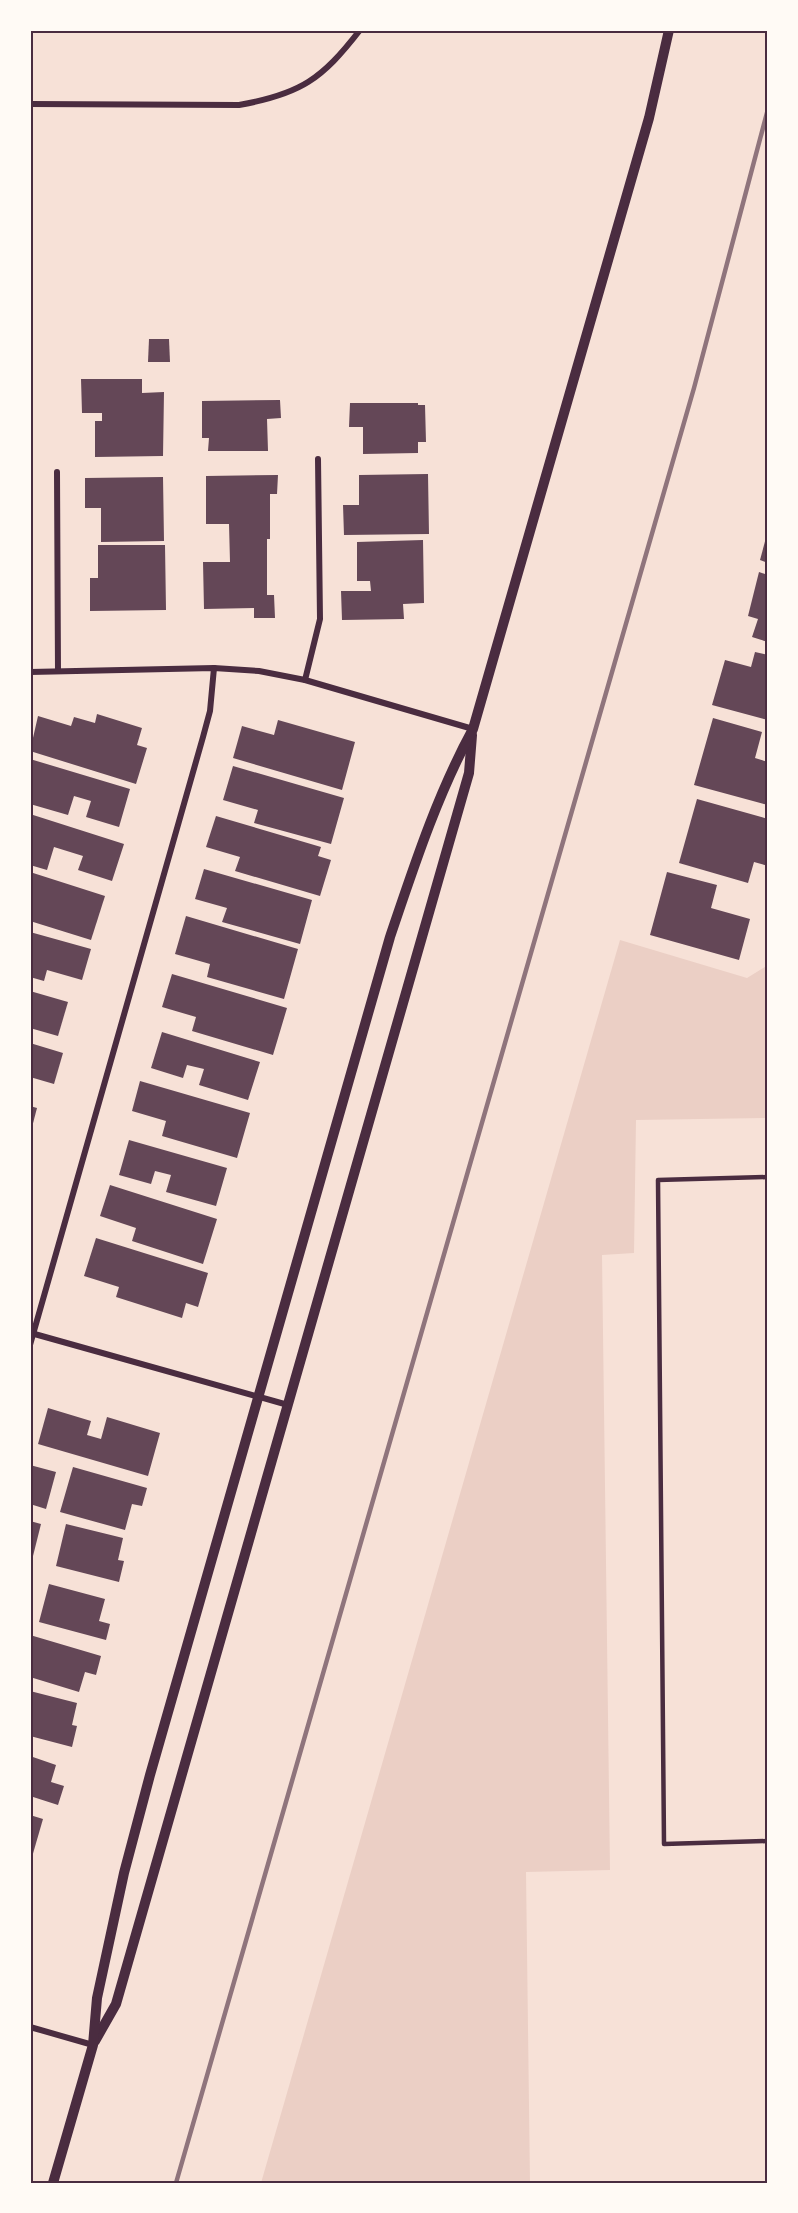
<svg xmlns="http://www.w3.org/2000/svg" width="798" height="2213" font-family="'Times New Roman',serif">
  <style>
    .green { fill: #ebcfc5 }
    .building { fill: #644757 }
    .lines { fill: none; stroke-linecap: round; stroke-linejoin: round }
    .service { stroke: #4a2c40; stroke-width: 4.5 }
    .minor { stroke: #4a2c40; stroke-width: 6 }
    .tertiary { stroke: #4a2c40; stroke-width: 10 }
    .rail { stroke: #8f747c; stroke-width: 4.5 }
    .neatline { fill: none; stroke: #4a2c40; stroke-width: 2 }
  </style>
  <rect width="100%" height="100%" fill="#f7e1d7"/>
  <polygon class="green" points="620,940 747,978 768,965 768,1118 636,1120 634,1253 602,1255 610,1870 526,1872 530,2183 261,2183"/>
  <g class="building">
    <polygon points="149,339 169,339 170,362 148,362"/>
    <polygon points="81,379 142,379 142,393 164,392 163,456 95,457 95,421 102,421 102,413 82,413"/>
    <polygon points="280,400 281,418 267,419 268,451 208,451 209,438 202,438 202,401"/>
    <polygon points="350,403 418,403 418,405 425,405 426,442 418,442 418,453 363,454 363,427 349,427"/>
    <polygon points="428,474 429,534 344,535 343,505 359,505 359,475"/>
    <polygon points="278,475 277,494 270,494 270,539 267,539 267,595 274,595 275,618 254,618 254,608 204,609 203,562 230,562 229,524 206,524 206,476"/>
    <polygon points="163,477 164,541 101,542 101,508 85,508 85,478"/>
    <polygon points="767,534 768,534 768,563 760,560"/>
    <polygon points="423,540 424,603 403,604 404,619 342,620 341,591 371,591 370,581 357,581 357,542"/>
    <polygon points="98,545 165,545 166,610 90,611 90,578 98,578"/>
    <polygon points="759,572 768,575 768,642 752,637 758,619 748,616"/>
    <polygon points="755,652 768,655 768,720 712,705 725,660 751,667"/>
    <polygon points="97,714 142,728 137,745 147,748 136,784 30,751 38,716 71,726 74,717 95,723"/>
    <polygon points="713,718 762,732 755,758 768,762 768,805 694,785"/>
    <polygon points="278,720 355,742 342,790 233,758 242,726 274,735"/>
    <polygon points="30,759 130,789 119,827 86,817 91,801 74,796 68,815 30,804"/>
    <polygon points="233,766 344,798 331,844 254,823 258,810 223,800"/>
    <polygon points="697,799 768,819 768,866 754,862 748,883 679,863"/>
    <polygon points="30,814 124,844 112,881 78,870 83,856 54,847 47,870 30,865"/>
    <polygon points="216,816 321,847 318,856 331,860 320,896 235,871 240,857 206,847"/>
    <polygon points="204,869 312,900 300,944 222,922 227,908 195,899"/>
    <polygon points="30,872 105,896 91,940 30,921"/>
    <polygon points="667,872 717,885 711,908 750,919 739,960 650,935"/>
    <polygon points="186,916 298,949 284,999 207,977 210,964 175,954"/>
    <polygon points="30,932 91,949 82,980 47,970 44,981 30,977"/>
    <polygon points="172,974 287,1008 273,1055 192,1031 196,1017 162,1007"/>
    <polygon points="30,991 68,1002 58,1036 30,1028"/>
    <polygon points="162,1032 260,1062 248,1100 199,1085 204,1069 187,1065 183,1078 151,1068"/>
    <polygon points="30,1043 63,1053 54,1084 30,1077"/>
    <polygon points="140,1081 250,1113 237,1158 162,1136 166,1121 132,1111"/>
    <polygon points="30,1106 37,1108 31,1131 30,1131"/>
    <polygon points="129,1140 227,1168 216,1206 166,1192 171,1175 155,1171 151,1184 119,1175"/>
    <polygon points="110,1185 217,1219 203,1264 132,1241 136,1228 100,1216"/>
    <polygon points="96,1238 208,1273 198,1307 186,1303 182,1318 116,1297 119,1287 84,1276"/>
    <polygon points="48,1408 91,1421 87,1435 101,1439 107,1417 160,1433 148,1476 38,1444"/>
    <polygon points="30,1465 56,1472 46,1509 30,1504"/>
    <polygon points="73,1467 147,1488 142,1506 132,1504 125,1530 60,1512"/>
    <polygon points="30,1521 41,1524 31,1564 30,1564"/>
    <polygon points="66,1524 123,1538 118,1560 124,1561 119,1582 56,1566"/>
    <polygon points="49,1584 105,1599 99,1621 110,1624 106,1640 39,1622"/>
    <polygon points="30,1635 101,1656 96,1675 85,1672 79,1692 30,1677"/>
    <polygon points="30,1691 77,1703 72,1725 77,1726 72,1747 30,1736"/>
    <polygon points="30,1756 56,1765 51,1782 64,1786 58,1805 30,1796"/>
    <polygon points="30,1815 43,1819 32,1857 30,1857"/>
  </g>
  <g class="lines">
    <polyline class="service" points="768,1177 658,1180 664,1844 768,1841"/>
    <g class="minor">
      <path d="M30 104 239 105C301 94 322 79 360 30"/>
      <polyline points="57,472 58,671"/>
      <polyline points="30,672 214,668 259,671 305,680 473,729"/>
      <polyline points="305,680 320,619 318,459"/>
      <polyline points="31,1333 288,1405"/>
      <polyline points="30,1345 203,737 210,711 214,668"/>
      <polyline points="30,2027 93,2045"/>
    </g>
    <g class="tertiary">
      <polyline points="95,2041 116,2004 469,773 472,735"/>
      <path d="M53 2183 93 2045 97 1998 124 1873 150 1775 390 937C414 866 437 795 473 729L649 118 669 30"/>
    </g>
    <polyline class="rail" points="176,2183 694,388 768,109"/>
  </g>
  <rect width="798" height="2213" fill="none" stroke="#fffaf5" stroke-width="63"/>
  <rect x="32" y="32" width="734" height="2150" class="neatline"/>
</svg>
